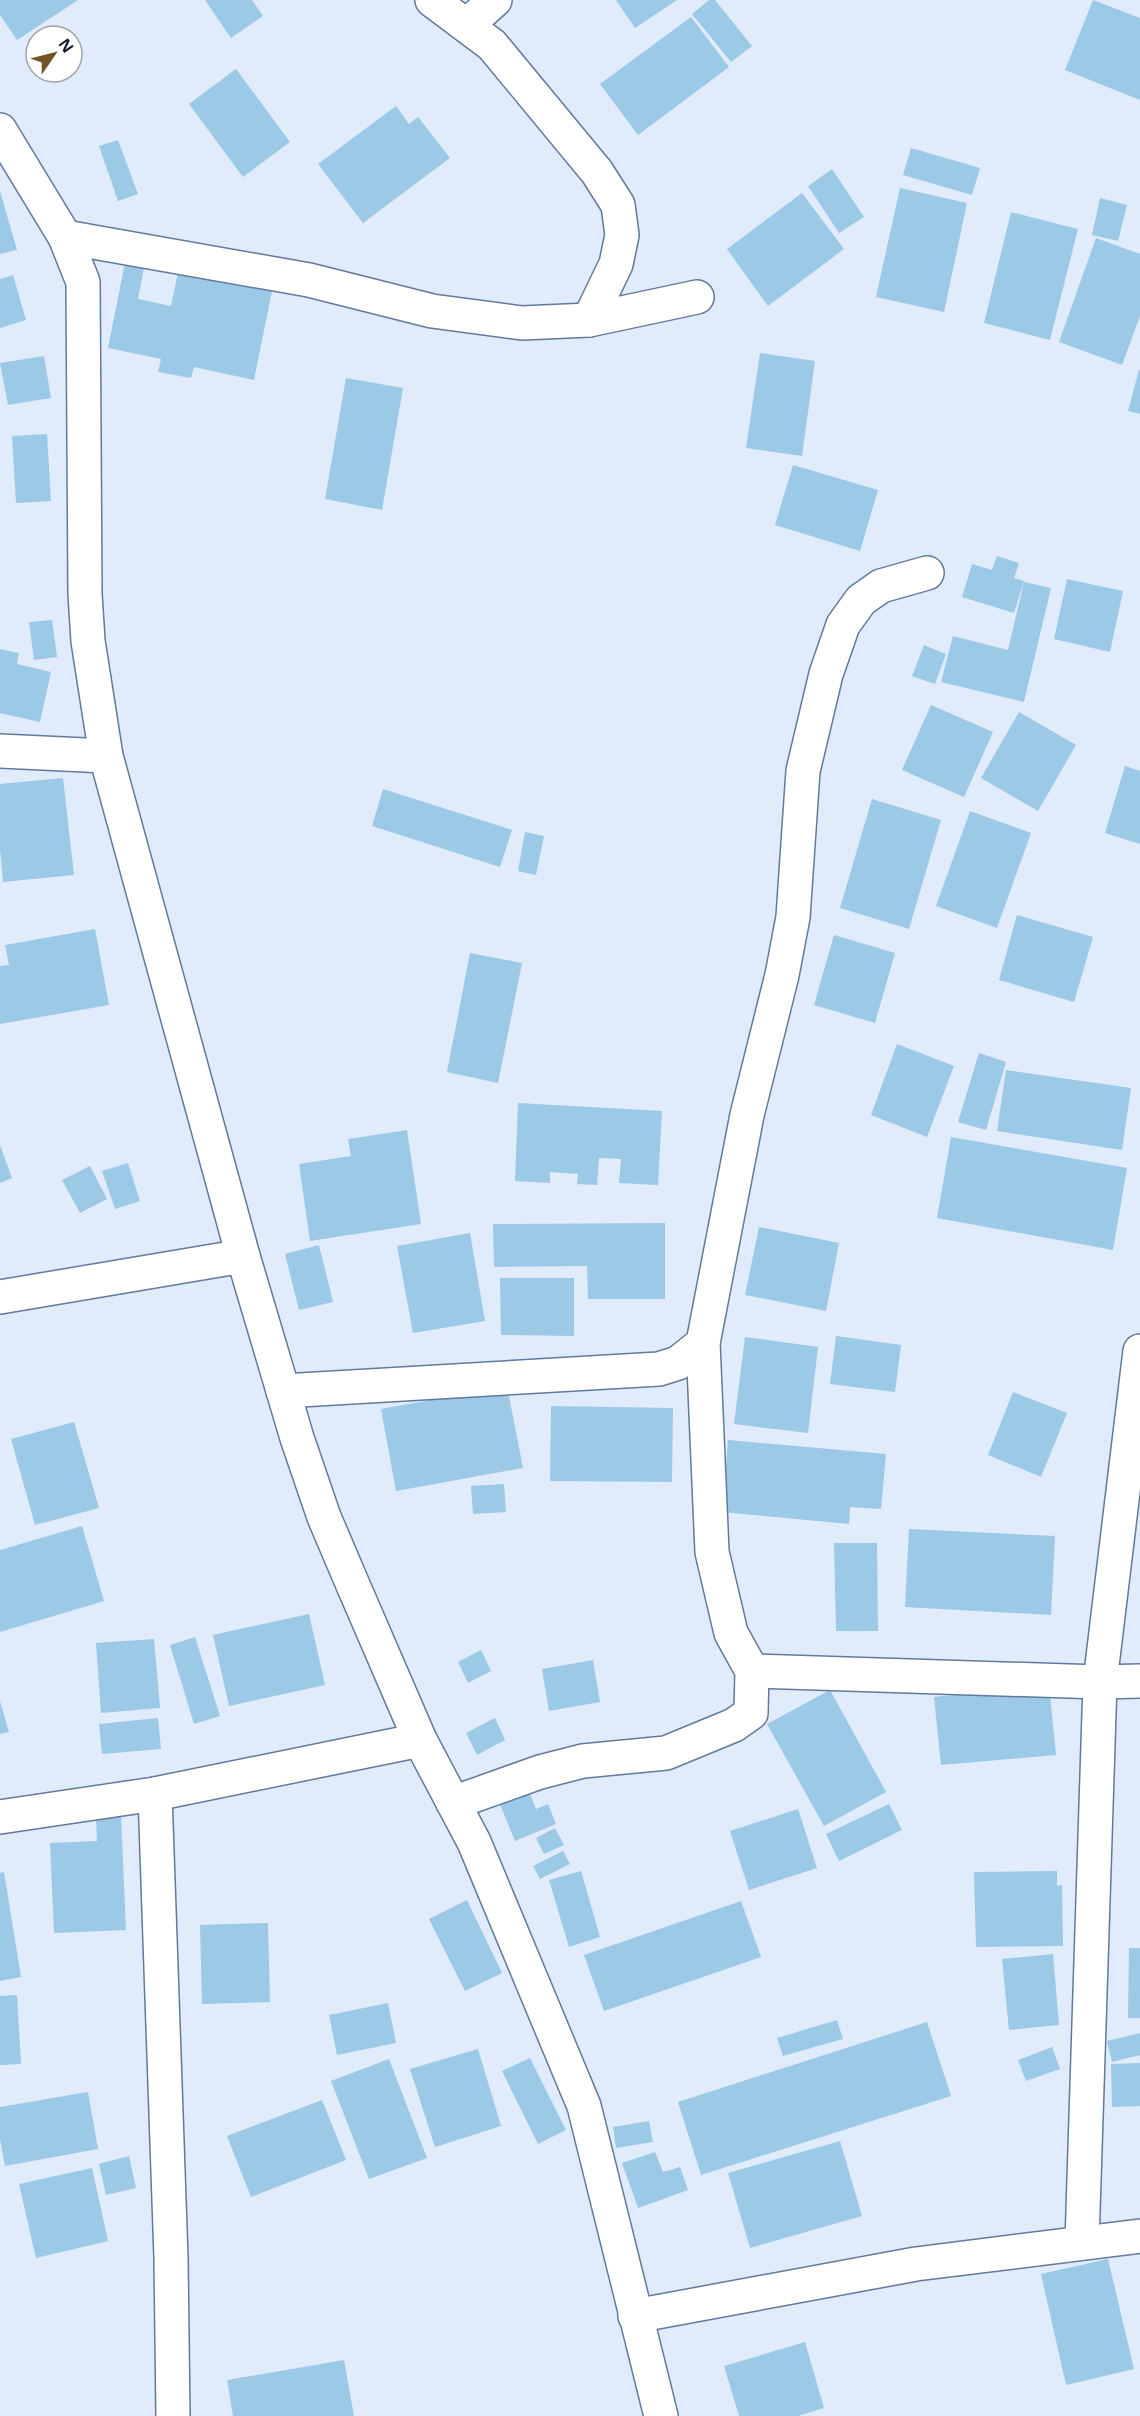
<svg xmlns="http://www.w3.org/2000/svg" width="1140" height="2416" font-family="'Noto Sans',sans-serif">
  <style>
    .building { fill: #9cc9e6 }
    .lines { fill: none; stroke-linecap: round; stroke-linejoin: round }
    .minor-casing { stroke: #617a9d; stroke-width: 36 }
    .minor { stroke: #fff; stroke-width: 33 }
  </style>
  <rect width="100%" height="100%" fill="#e0ebfb"/>
  <g class="building">
    <polygon points="0,0 78,0 17,40 0,15"/>
    <polygon points="205,0 252,0 263,16 231,38"/>
    <polygon points="616,0 677,0 635,28"/>
    <polygon points="709,0 715,0 752,46 731,62 692,14"/>
    <polygon points="1093,0 1140,18 1140,100 1065,70"/>
    <polygon points="691,17 729,67 638,135 600,84"/>
    <polygon points="236,69 290,142 243,177 189,104"/>
    <polygon points="396,106 409,124 418,117 450,158 363,223 318,164"/>
    <polygon points="118,140 138,194 118,201 99,146"/>
    <polygon points="911,148 980,168 972,195 903,175"/>
    <polygon points="832,169 864,217 839,233 808,186"/>
    <polygon points="900,188 967,203 944,312 876,297"/>
    <polygon points="0,191 17,250 0,254"/>
    <polygon points="802,193 844,249 768,306 727,249"/>
    <polygon points="1100,198 1127,205 1118,241 1092,235"/>
    <polygon points="1011,212 1078,229 1050,340 984,323"/>
    <polygon points="1096,238 1140,254 1140,316 1122,365 1059,342"/>
    <polygon points="125,263 144,268 138,299 171,306 178,272 272,291 254,380 194,367 191,378 158,372 161,359 108,348"/>
    <polygon points="13,275 26,320 0,328 0,279"/>
    <polygon points="760,353 815,361 802,456 746,448"/>
    <polygon points="44,356 51,398 8,405 0,363"/>
    <polygon points="1139,370 1140,370 1140,414 1128,411"/>
    <polygon points="346,378 403,388 382,510 325,499"/>
    <polygon points="47,434 51,501 16,503 12,436"/>
    <polygon points="793,465 878,490 860,551 775,525"/>
    <polygon points="997,556 1019,563 1014,578 1024,581 1014,613 962,597 972,564 992,570"/>
    <polygon points="1067,579 1123,591 1110,652 1054,639"/>
    <polygon points="1024,582 1051,588 1024,702 941,682 953,636 1008,650"/>
    <polygon points="52,620 57,657 34,660 29,622"/>
    <polygon points="924,645 946,654 935,684 912,676"/>
    <polygon points="0,649 19,653 17,664 51,672 40,722 0,713"/>
    <polygon points="931,705 993,732 964,797 902,770"/>
    <polygon points="1019,712 1076,745 1038,811 981,778"/>
    <polygon points="1125,766 1140,771 1140,844 1105,833"/>
    <polygon points="63,778 74,875 3,882 0,849 0,784"/>
    <polygon points="383,789 512,830 500,867 372,826"/>
    <polygon points="872,799 941,820 909,929 840,908"/>
    <polygon points="970,811 1031,833 997,928 936,906"/>
    <polygon points="525,832 544,836 536,875 518,871"/>
    <polygon points="1017,915 1093,937 1074,1002 999,980"/>
    <polygon points="95,929 109,1005 0,1024 0,966 9,965 5,945"/>
    <polygon points="834,935 895,953 875,1023 814,1005"/>
    <polygon points="470,953 522,963 498,1083 447,1072"/>
    <polygon points="897,1044 954,1066 927,1137 871,1115"/>
    <polygon points="979,1053 1006,1062 986,1130 958,1122"/>
    <polygon points="1006,1070 1131,1088 1122,1150 997,1131"/>
    <polygon points="518,1103 662,1111 658,1185 619,1183 621,1159 599,1158 597,1185 577,1184 578,1174 550,1172 550,1183 515,1181"/>
    <polygon points="407,1130 421,1224 310,1241 299,1164 351,1156 348,1139"/>
    <polygon points="951,1137 1127,1168 1113,1250 937,1218"/>
    <polygon points="0,1145 12,1178 0,1183"/>
    <polygon points="128,1163 140,1201 115,1209 102,1171"/>
    <polygon points="90,1166 107,1199 80,1213 62,1180"/>
    <polygon points="665,1223 665,1299 588,1299 587,1266 494,1267 493,1224"/>
    <polygon points="759,1227 839,1243 826,1311 745,1295"/>
    <polygon points="470,1233 485,1321 413,1333 397,1246"/>
    <polygon points="319,1245 333,1302 299,1310 285,1254"/>
    <polygon points="500,1278 574,1278 574,1336 501,1335"/>
    <polygon points="836,1336 901,1345 895,1392 830,1384"/>
    <polygon points="745,1337 818,1347 808,1433 734,1424"/>
    <polygon points="507,1386 523,1468 396,1491 381,1409"/>
    <polygon points="1013,1392 1067,1413 1041,1477 988,1455"/>
    <polygon points="551,1406 673,1408 672,1482 550,1481"/>
    <polygon points="74,1422 99,1508 35,1525 11,1439"/>
    <polygon points="728,1440 886,1454 881,1509 850,1507 849,1524 722,1512"/>
    <polygon points="504,1484 506,1512 473,1514 471,1486"/>
    <polygon points="82,1526 104,1601 0,1632 0,1550"/>
    <polygon points="909,1529 1055,1536 1051,1615 905,1607"/>
    <polygon points="834,1543 877,1543 878,1631 836,1631"/>
    <polygon points="309,1614 325,1685 229,1706 213,1635"/>
    <polygon points="195,1637 220,1716 194,1724 170,1645"/>
    <polygon points="154,1639 160,1708 101,1713 96,1643"/>
    <polygon points="481,1650 491,1671 468,1683 458,1662"/>
    <polygon points="593,1660 600,1702 549,1711 542,1669"/>
    <polygon points="1049,1685 1056,1755 941,1765 934,1697"/>
    <polygon points="830,1690 886,1792 824,1826 767,1724"/>
    <polygon points="0,1701 9,1732 0,1734"/>
    <polygon points="158,1718 161,1749 102,1754 99,1724"/>
    <polygon points="495,1718 505,1740 477,1755 466,1733"/>
    <polygon points="529,1791 536,1809 548,1804 556,1824 515,1841 499,1802"/>
    <polygon points="889,1804 902,1830 839,1861 826,1834"/>
    <polygon points="798,1809 817,1868 749,1890 730,1831"/>
    <polygon points="121,1816 126,1930 54,1933 50,1843 97,1841 96,1817"/>
    <polygon points="555,1828 564,1845 544,1854 536,1838"/>
    <polygon points="563,1851 570,1864 540,1879 533,1866"/>
    <polygon points="581,1871 600,1937 569,1947 549,1880"/>
    <polygon points="1057,1871 1057,1886 1062,1885 1063,1946 976,1947 974,1872"/>
    <polygon points="4,1872 21,1977 0,1981 0,1873"/>
    <polygon points="467,1900 502,1973 465,1991 429,1919"/>
    <polygon points="741,1901 761,1957 604,2011 584,1955"/>
    <polygon points="268,1923 270,2002 202,2004 200,1925"/>
    <polygon points="1129,1948 1140,1948 1140,2018 1128,2018"/>
    <polygon points="1053,1954 1059,2025 1009,2030 1002,1959"/>
    <polygon points="17,1995 21,2064 0,2065 0,1996"/>
    <polygon points="388,2003 396,2043 337,2055 329,2015"/>
    <polygon points="837,2020 843,2039 783,2056 777,2038"/>
    <polygon points="927,2022 951,2096 701,2175 678,2102"/>
    <polygon points="1140,2033 1140,2055 1112,2062 1107,2041"/>
    <polygon points="1052,2047 1060,2069 1026,2081 1018,2060"/>
    <polygon points="478,2049 501,2126 435,2147 410,2069"/>
    <polygon points="530,2058 566,2130 538,2144 502,2071"/>
    <polygon points="389,2059 427,2158 369,2179 331,2081"/>
    <polygon points="1140,2063 1140,2106 1112,2107 1111,2064"/>
    <polygon points="88,2092 98,2149 5,2166 0,2139 0,2107"/>
    <polygon points="322,2100 346,2160 251,2197 227,2136"/>
    <polygon points="649,2121 653,2142 616,2148 613,2127"/>
    <polygon points="840,2141 862,2216 750,2248 728,2173"/>
    <polygon points="655,2152 663,2172 680,2167 688,2190 638,2208 622,2163"/>
    <polygon points="129,2156 136,2188 106,2195 99,2164"/>
    <polygon points="92,2168 108,2241 36,2258 19,2184"/>
    <polygon points="1108,2259 1134,2369 1066,2385 1041,2274"/>
    <polygon points="805,2342 824,2408 798,2416 739,2416 724,2366"/>
    <polygon points="344,2360 354,2416 233,2416 227,2380"/>
  </g>
  <g class="lines">
    <g class="minor-casing">
      <g id="minor">
        <polyline points="432,0 492,45 597,172 618,205 622,235 616,264 589,320"/>
        <polyline points="467,25 495,0"/>
        <polyline points="0,130 65,237 83,282 85,594 88,641 106,756 243,1256 297,1438 324,1517 353,1585 420,1740 474,1842 584,2106 661,2416"/>
        <polyline points="65,237 309,280 432,311 522,323 589,320 697,297"/>
        <polyline points="0,751 106,756"/>
        <polyline points="0,1297 243,1256"/>
        <polyline points="283,1391 659,1369 678,1363 703,1343"/>
        <polyline points="752,1671 1100,1682 1140,1681"/>
        <polyline points="155,1794 171,2258 173,2416"/>
        <polyline points="453,1803 540,1772 583,1761 666,1753 734,1725 751,1713 752,1671 731,1633 712,1552 703,1343 747,1115 782,975 793,917 803,771 826,674 843,625 861,600 881,586 927,573"/>
        <polyline points="0,1817 155,1794 420,1740"/>
        <polyline points="1082,2242 1100,1682 1140,1351"/>
        <polyline points="635,2316 916,2264 1140,2236"/>
      </g>
    </g>
    <use href="#minor" class="minor"/>
  </g>
  <g transform="translate(54 54) rotate(55)"><circle r="28" fill="#ffffff" stroke="#a0a4aa" stroke-width="1.5"/>
  <path d="M0-4.5L10 22L0 15L-10 22Z" fill="#705427"/>
  <text y="-9" font-size="16" font-weight="bold" text-anchor="middle" fill="#121c2a">N</text>
  </g>
</svg>
